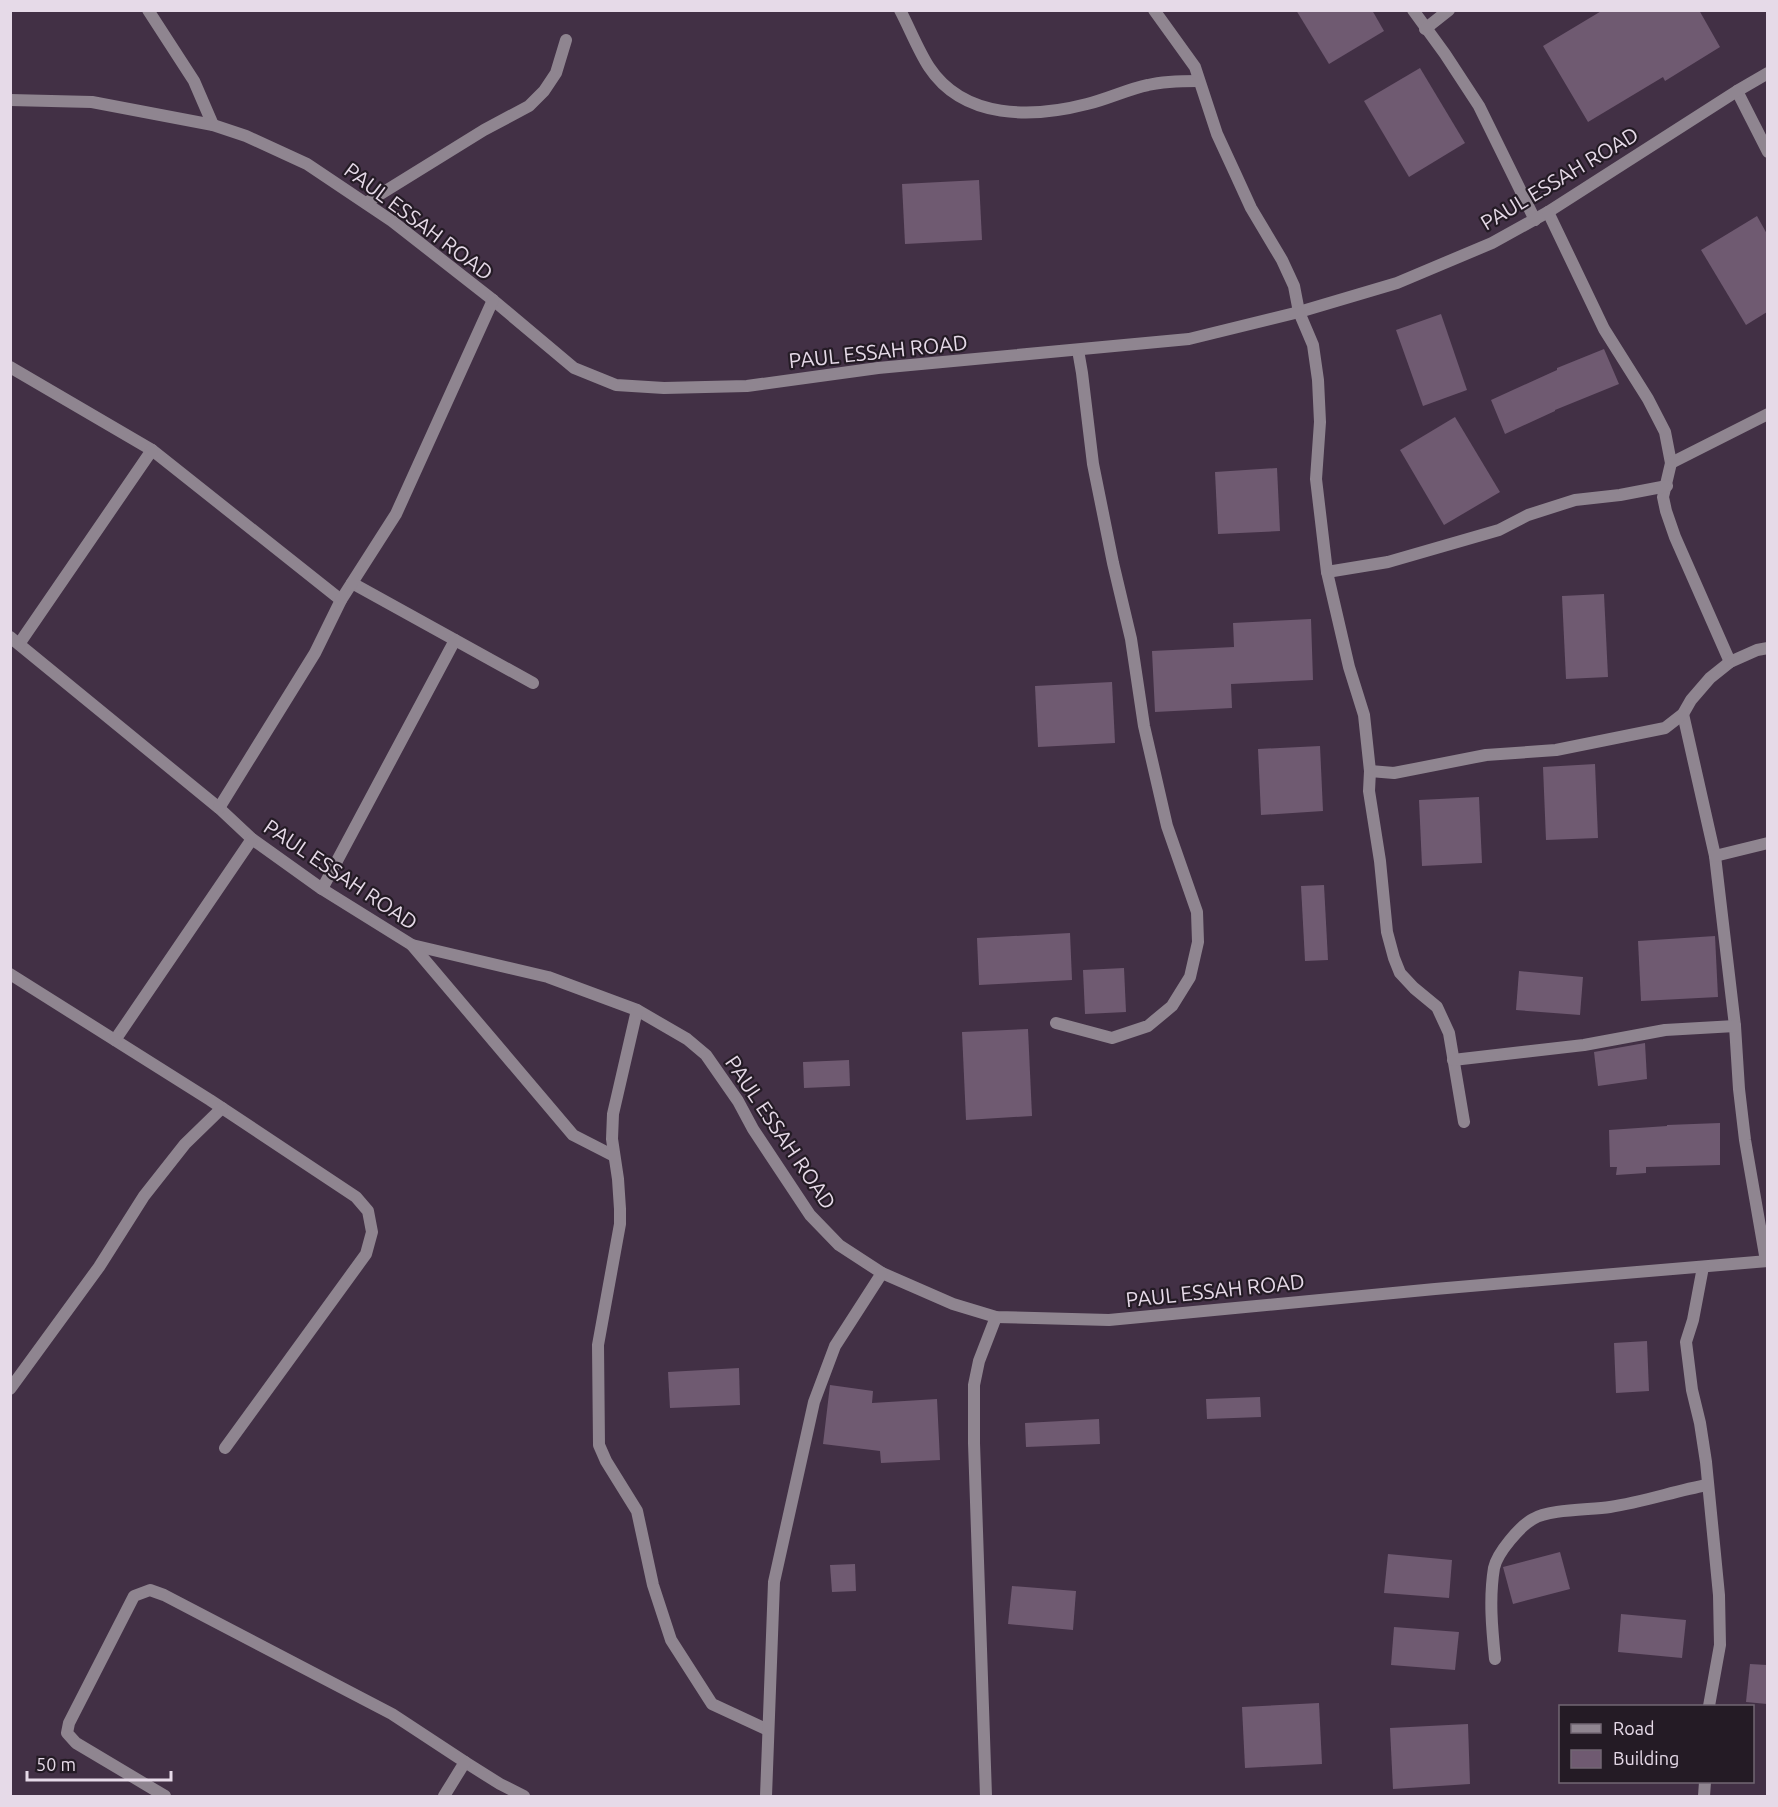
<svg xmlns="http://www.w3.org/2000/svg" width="1778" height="1807" font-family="Ubuntu,sans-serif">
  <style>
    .building { fill: #6f5a71 }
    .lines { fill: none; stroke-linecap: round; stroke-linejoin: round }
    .minor { stroke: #8f8590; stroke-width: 12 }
    .labels { text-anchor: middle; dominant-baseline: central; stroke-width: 4.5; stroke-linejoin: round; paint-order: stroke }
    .street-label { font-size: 21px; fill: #e6dae8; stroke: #241b25 }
  </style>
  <rect width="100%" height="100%" fill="#423045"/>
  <g class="building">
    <polygon points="1296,10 1372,10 1384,31 1329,64"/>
    <polygon points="1603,10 1699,10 1720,47 1665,81 1663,77 1588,122 1543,46"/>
    <polygon points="1420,68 1465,143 1409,177 1364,101"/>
    <polygon points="979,180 982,240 905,244 902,184"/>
    <polygon points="1757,216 1767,234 1767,312 1746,325 1701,250"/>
    <polygon points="1441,314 1467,390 1423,406 1396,330"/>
    <polygon points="1604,349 1619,384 1555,410 1555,411 1505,434 1491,400 1557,370 1557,368"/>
    <polygon points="1455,417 1500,492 1444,525 1400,450"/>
    <polygon points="1277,468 1280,531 1218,534 1215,472"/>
    <polygon points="1604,594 1608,677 1566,679 1562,596"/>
    <polygon points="1311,619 1313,680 1231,684 1232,708 1155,712 1152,651 1234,647 1233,623"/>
    <polygon points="1112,682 1115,743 1038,747 1035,686"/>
    <polygon points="1320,746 1323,811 1261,815 1258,749"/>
    <polygon points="1595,764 1598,838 1546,840 1543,767"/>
    <polygon points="1479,797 1482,863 1422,866 1419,800"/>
    <polygon points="1324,885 1328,960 1305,961 1301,886"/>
    <polygon points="1070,933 1072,980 979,985 977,938"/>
    <polygon points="1715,936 1718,997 1641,1001 1638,941"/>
    <polygon points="1124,968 1126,1012 1085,1014 1083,970"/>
    <polygon points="1519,971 1583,977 1580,1015 1516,1010"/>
    <polygon points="1028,1029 1032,1116 966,1120 962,1032"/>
    <polygon points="1645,1043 1647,1079 1598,1086 1594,1052"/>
    <polygon points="849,1060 850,1086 804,1088 803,1062"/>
    <polygon points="1720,1123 1720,1165 1646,1167 1646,1173 1616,1175 1617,1167 1610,1167 1609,1130 1667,1126 1667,1125"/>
    <polygon points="1647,1341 1649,1391 1616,1393 1614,1343"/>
    <polygon points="739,1368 740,1405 670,1408 668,1372"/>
    <polygon points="830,1385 873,1391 872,1403 937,1399 940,1460 881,1463 880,1451 823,1444"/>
    <polygon points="1260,1397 1261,1417 1207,1419 1206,1399"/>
    <polygon points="1099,1419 1100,1444 1026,1447 1025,1423"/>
    <polygon points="1560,1552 1570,1589 1513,1604 1503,1567"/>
    <polygon points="1388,1554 1452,1560 1449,1598 1384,1593"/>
    <polygon points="855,1564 856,1591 832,1592 830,1565"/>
    <polygon points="1012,1586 1076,1591 1073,1630 1008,1624"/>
    <polygon points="1621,1614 1686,1620 1682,1658 1618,1652"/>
    <polygon points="1394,1627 1459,1632 1455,1670 1391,1665"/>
    <polygon points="1750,1664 1767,1665 1767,1704 1746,1702"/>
    <polygon points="1319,1703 1322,1764 1245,1768 1242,1707"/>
    <polygon points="1468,1724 1470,1784 1393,1789 1390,1728"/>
  </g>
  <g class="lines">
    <g class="minor">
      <polyline points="148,10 194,81 213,125"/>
      <path d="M900 10C910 29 918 50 929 67 964 120 1033 118 1087 104 1108 99 1128 89 1148 85 1165 81 1182 81 1198 81"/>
      <polyline points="1154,10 1195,67 1217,134 1235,173 1251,208 1282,260 1294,286 1299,312 1313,345 1318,380 1320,422 1316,479 1327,572 1349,667 1364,715 1370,771 1369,791 1380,861 1387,932 1394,958 1400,973 1414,988 1437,1007 1449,1033 1464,1122"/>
      <polyline points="1413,10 1445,54 1479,106 1535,220"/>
      <polyline points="1425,29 1449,10"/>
      <polyline points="1737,91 1768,152"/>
      <polyline points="10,100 92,102 213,125 246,136 307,164 392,221 493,300 574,368 616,385 664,388 747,386 878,368 1189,339 1299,312 1397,283 1492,243 1548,212 1737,91 1768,73"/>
      <polyline points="366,203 484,130 529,106 544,91 556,73 566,40"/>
      <polyline points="1548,212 1604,329 1648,399 1665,432 1671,463 1663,497 1666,511 1675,537 1730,662"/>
      <polyline points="10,367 152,450 341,600"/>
      <polyline points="1671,463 1768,414"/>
      <polyline points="1327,572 1388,562 1499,530 1528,515 1575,500 1620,495 1667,486"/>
      <polyline points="352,583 533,683"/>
      <polyline points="10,637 219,808 252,839 322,889 412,945 548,977 637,1010 687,1039 706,1055 738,1101 753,1129 810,1215 839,1245 882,1273 953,1304 996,1317 1109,1320 1435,1289 1768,1261"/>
      <polyline points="19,644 152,450"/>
      <polyline points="1683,714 1715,856 1735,1026 1739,1089 1745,1140 1766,1261"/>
      <polyline points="1370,771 1394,773 1486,755 1556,750 1665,728 1683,714 1691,700 1710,678 1730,662 1757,650 1768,648"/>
      <polyline points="219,808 315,653 341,600 396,514 493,300"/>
      <polyline points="1715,856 1768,843"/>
      <polyline points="322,889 455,640"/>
      <polyline points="412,945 573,1135 614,1156"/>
      <polyline points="10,974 210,1100 356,1197 368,1211 372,1232 366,1254 225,1448"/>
      <polyline points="637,1010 613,1114 612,1139 618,1179 620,1209 620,1224 598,1345 599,1445 606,1461 637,1511 653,1585 671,1640 712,1704 768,1730"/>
      <polyline points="1056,1023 1112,1038 1148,1026 1172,1006 1190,977 1198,942 1197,912 1167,826 1144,726 1131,639 1113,563 1093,464 1082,373 1078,350"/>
      <polyline points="115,1040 252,839"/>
      <polyline points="1453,1060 1584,1045 1665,1030 1735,1026"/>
      <polyline points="1703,1267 1693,1320 1686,1342 1692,1390 1700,1423 1706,1462 1719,1595 1720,1645 1709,1706"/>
      <polyline points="10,1389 99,1267 144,1196 185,1144 222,1108"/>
      <path d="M1495 1659C1492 1629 1489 1598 1494 1568 1497 1553 1520 1526 1533 1519 1549 1509 1590 1510 1610 1507 1643 1502 1675 1491 1707 1485"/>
      <polyline points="465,1762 500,1784 524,1796"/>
      <polyline points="165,1796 76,1743 67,1733 69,1723 134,1596 150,1590 164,1595 392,1714 465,1762 444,1796"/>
      <polyline points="766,1796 774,1582 814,1402 835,1346 882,1273"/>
      <polyline points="986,1796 974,1443 974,1385 979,1361 996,1317"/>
      <polyline points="1704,1796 1705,1782"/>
    </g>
  </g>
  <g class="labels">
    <g class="street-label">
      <text transform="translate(1559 178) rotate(-31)">PAUL ESSAH ROAD</text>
      <text transform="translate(419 221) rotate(37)">PAUL ESSAH ROAD</text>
      <text transform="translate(878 351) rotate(-6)">PAUL ESSAH ROAD</text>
      <text transform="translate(341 874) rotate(34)">PAUL ESSAH ROAD</text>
      <text transform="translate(781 1132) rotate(56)">PAUL ESSAH ROAD</text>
      <text transform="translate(1215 1290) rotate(-6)">PAUL ESSAH ROAD</text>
    </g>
  </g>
  <rect width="1778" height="1807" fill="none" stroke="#e6dae8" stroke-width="24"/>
  <rect x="1559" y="1705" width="195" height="78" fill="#241b25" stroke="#726773" stroke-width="1.5"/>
  <rect x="1571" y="1724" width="30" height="9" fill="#8f8590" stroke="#726773" stroke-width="1.5"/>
  <text x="1613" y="1735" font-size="18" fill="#e6dae8">Road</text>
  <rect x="1571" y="1750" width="30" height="18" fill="#6f5a71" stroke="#726773" stroke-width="1.5"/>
  <text x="1613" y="1765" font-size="18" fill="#e6dae8">Building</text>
  <path d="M27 1771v9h144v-9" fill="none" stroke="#e6dae8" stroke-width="3"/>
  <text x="36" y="1771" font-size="18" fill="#e6dae8" stroke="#241b25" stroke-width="4.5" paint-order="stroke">50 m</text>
</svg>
